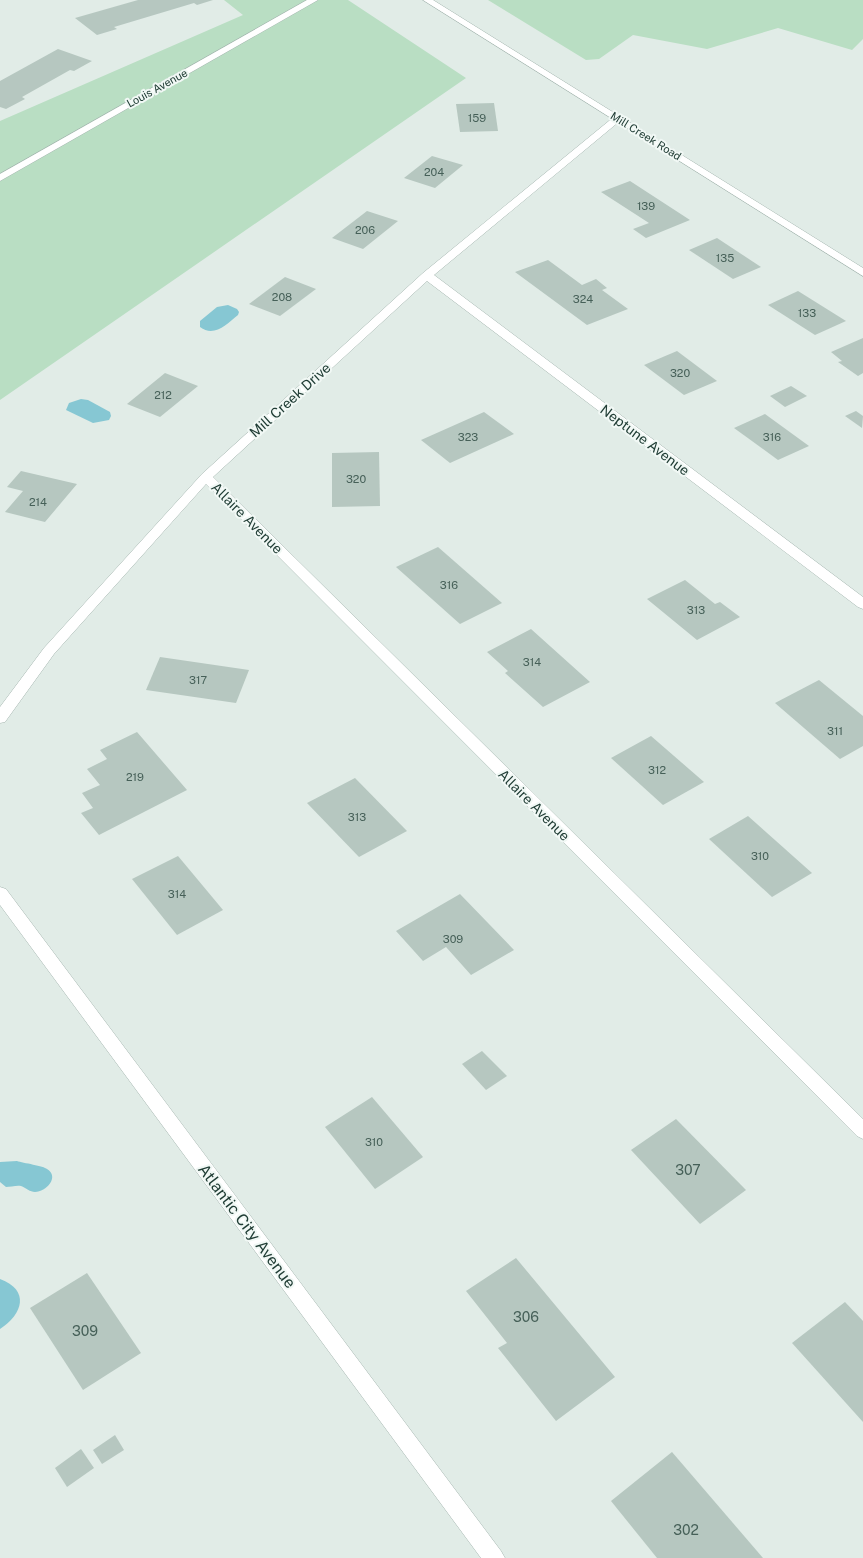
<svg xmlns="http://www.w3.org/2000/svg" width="863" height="1558" font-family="'Public Sans',sans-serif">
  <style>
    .green { fill: #b9dec3 }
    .water { fill: #86c7d3 }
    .building { fill: #b6c7c0 }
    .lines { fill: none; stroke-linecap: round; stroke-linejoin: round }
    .minor-casing { stroke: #a3b4ae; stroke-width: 1 }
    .tertiary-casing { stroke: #a3b4ae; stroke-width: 1 }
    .minor { fill: #fff; fill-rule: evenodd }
    .tertiary { fill: #fff; fill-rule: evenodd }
    .labels { text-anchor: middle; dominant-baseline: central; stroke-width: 4; stroke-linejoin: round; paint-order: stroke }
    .far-street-label { font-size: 11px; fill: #203d35; stroke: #f1f8f5 }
    .number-label { font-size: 11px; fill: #466058 }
    .street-label { font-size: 14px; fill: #203d35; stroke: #f1f8f5 }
    .near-number-label { font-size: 14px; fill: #466058 }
    .near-street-label { font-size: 16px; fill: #203d35; stroke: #f1f8f5 }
  </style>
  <rect width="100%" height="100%" fill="#e1ece7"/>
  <g class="green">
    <polygon points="224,0 348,0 466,78 0,400 0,121 243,15"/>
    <polygon points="488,0 863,0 863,39 852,50 778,28 707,49 633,35 599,59 586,60"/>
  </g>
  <g class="water">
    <path d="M228 305 237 309 239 312 238 315C227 324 214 338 200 327V321L217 307Z"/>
    <polygon points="81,399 88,400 110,412 111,416 109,420 93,423 66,410 69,403"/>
    <path d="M17 1161C23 1163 44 1166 47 1169 60 1177 46 1192 35 1192 30 1192 26 1188 21 1186 17 1185 10 1187 6 1187L0 1182V1162Z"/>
    <path d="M0 1279C30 1290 23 1314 0 1329Z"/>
  </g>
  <g class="building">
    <polygon points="138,0 213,0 197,5 194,3 114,27 117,29 97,35 75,18"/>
    <polygon points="58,49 92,61 74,71 70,70 22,97 25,99 6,109 0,107 0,81"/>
    <polygon points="494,103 498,131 460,132 456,104"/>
    <polygon points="432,156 463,165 435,188 404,178"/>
    <polygon points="630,181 690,220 646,238 633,229 649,223 601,192"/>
    <polygon points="367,211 398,221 363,249 332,238"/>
    <polygon points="717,238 761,267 733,279 689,250"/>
    <polygon points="548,260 582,285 596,279 607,288 602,290 628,309 587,325 515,272"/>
    <polygon points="285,277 316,289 280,316 249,304"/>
    <polygon points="798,291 846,321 815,335 768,305"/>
    <polygon points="863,338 863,373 858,376 838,362 842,361 831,352"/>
    <polygon points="677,351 717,381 684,395 644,365"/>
    <polygon points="165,373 198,386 160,417 127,404"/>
    <polygon points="791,386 807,396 785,407 770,396"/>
    <polygon points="856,411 863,416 862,428 845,416"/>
    <polygon points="484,412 514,434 450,463 421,440"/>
    <polygon points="765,414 809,446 778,460 734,428"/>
    <polygon points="379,452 380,506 332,507 332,453"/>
    <polygon points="21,471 77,484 45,522 5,512 23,491 7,487"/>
    <polygon points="438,547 502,603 460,624 396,567"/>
    <polygon points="685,580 715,604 720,602 740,617 697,640 647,599"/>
    <polygon points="531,629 590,682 543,707 505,673 508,671 487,652"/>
    <polygon points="160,657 249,670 236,703 146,690"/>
    <polygon points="819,680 863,716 863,746 840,759 775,703"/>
    <polygon points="137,732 187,790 99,835 81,813 93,808 82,793 100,785 87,769 107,759 100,750"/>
    <polygon points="651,736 704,782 663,805 611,758"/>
    <polygon points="355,778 407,831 359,857 307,803"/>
    <polygon points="748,816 812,873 772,897 709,839"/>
    <polygon points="178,856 223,910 177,935 132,879"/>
    <polygon points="460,894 514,950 471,975 446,947 423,961 396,931"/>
    <polygon points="482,1051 507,1076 486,1090 462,1064"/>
    <polygon points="372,1097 423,1157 375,1189 325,1127"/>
    <polygon points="676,1119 746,1190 700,1224 631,1150"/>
    <polygon points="516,1258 615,1377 556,1421 498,1348 507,1343 466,1291"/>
    <polygon points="87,1273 141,1353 83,1390 30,1308"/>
    <polygon points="845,1302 863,1321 863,1422 792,1343"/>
    <polygon points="115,1435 124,1450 102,1464 93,1450"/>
    <polygon points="81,1449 94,1468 67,1487 55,1468"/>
    <polygon points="672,1452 763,1558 657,1558 611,1501"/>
  </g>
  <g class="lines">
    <g class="minor-casing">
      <g id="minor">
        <polygon points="307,0 318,0 0,181 0,174"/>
        <polygon points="618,115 621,116 621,120 434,275 863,597 863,609 858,607 427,281 213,477 863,1119 863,1139 857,1136 206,484 54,654 5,722 0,723 0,707 44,648 202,474 423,273 615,116"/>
        <polygon points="0,887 6,889 501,1551 505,1558 481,1558 0,905"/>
      </g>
    </g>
    <g class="tertiary-casing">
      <polygon id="tertiary" points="423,0 433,0 863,268 863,276"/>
    </g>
    <use href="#minor" class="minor"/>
    <use href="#tertiary" class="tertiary"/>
  </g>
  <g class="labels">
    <g class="far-street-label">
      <text transform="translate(157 88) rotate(-29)">Louis Avenue</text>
      <text transform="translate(646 136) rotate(32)">Mill Creek Road</text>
    </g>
    <g class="number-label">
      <text x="477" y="118">159</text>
      <text x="434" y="172">204</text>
      <text x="646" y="206">139</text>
      <text x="365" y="230">206</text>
      <text x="725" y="258">135</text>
      <text x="282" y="297">208</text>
      <text x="583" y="299">324</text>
      <text x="807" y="313">133</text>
      <text x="680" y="373">320</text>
      <text x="163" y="395">212</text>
      <text x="468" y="437">323</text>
      <text x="772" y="437">316</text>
      <text x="356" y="479">320</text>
      <text x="38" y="502">214</text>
      <text x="449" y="585">316</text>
      <text x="696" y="610">313</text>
      <text x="532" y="662">314</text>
      <text x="198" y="680">317</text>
      <text x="835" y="731">311</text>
      <text x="657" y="770">312</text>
      <text x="135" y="777">219</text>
      <text x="357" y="817">313</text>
      <text x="760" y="856">310</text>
      <text x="177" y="894">314</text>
      <text x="453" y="939">309</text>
      <text x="374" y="1142">310</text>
    </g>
    <g class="street-label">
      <text transform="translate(290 400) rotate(-42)">Mill Creek Drive</text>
      <text transform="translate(645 440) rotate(37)">Neptune Avenue</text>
      <text transform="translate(247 518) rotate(45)">Allaire Avenue</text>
      <text transform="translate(534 805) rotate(45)">Allaire Avenue</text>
    </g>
    <g class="near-number-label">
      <text x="688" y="1170">307</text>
      <text x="526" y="1317">306</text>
      <text x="85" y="1331">309</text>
      <text x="686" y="1530">302</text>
    </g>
    <g class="near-street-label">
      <text transform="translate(247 1226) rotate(53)">Atlantic City Avenue</text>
    </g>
  </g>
</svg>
